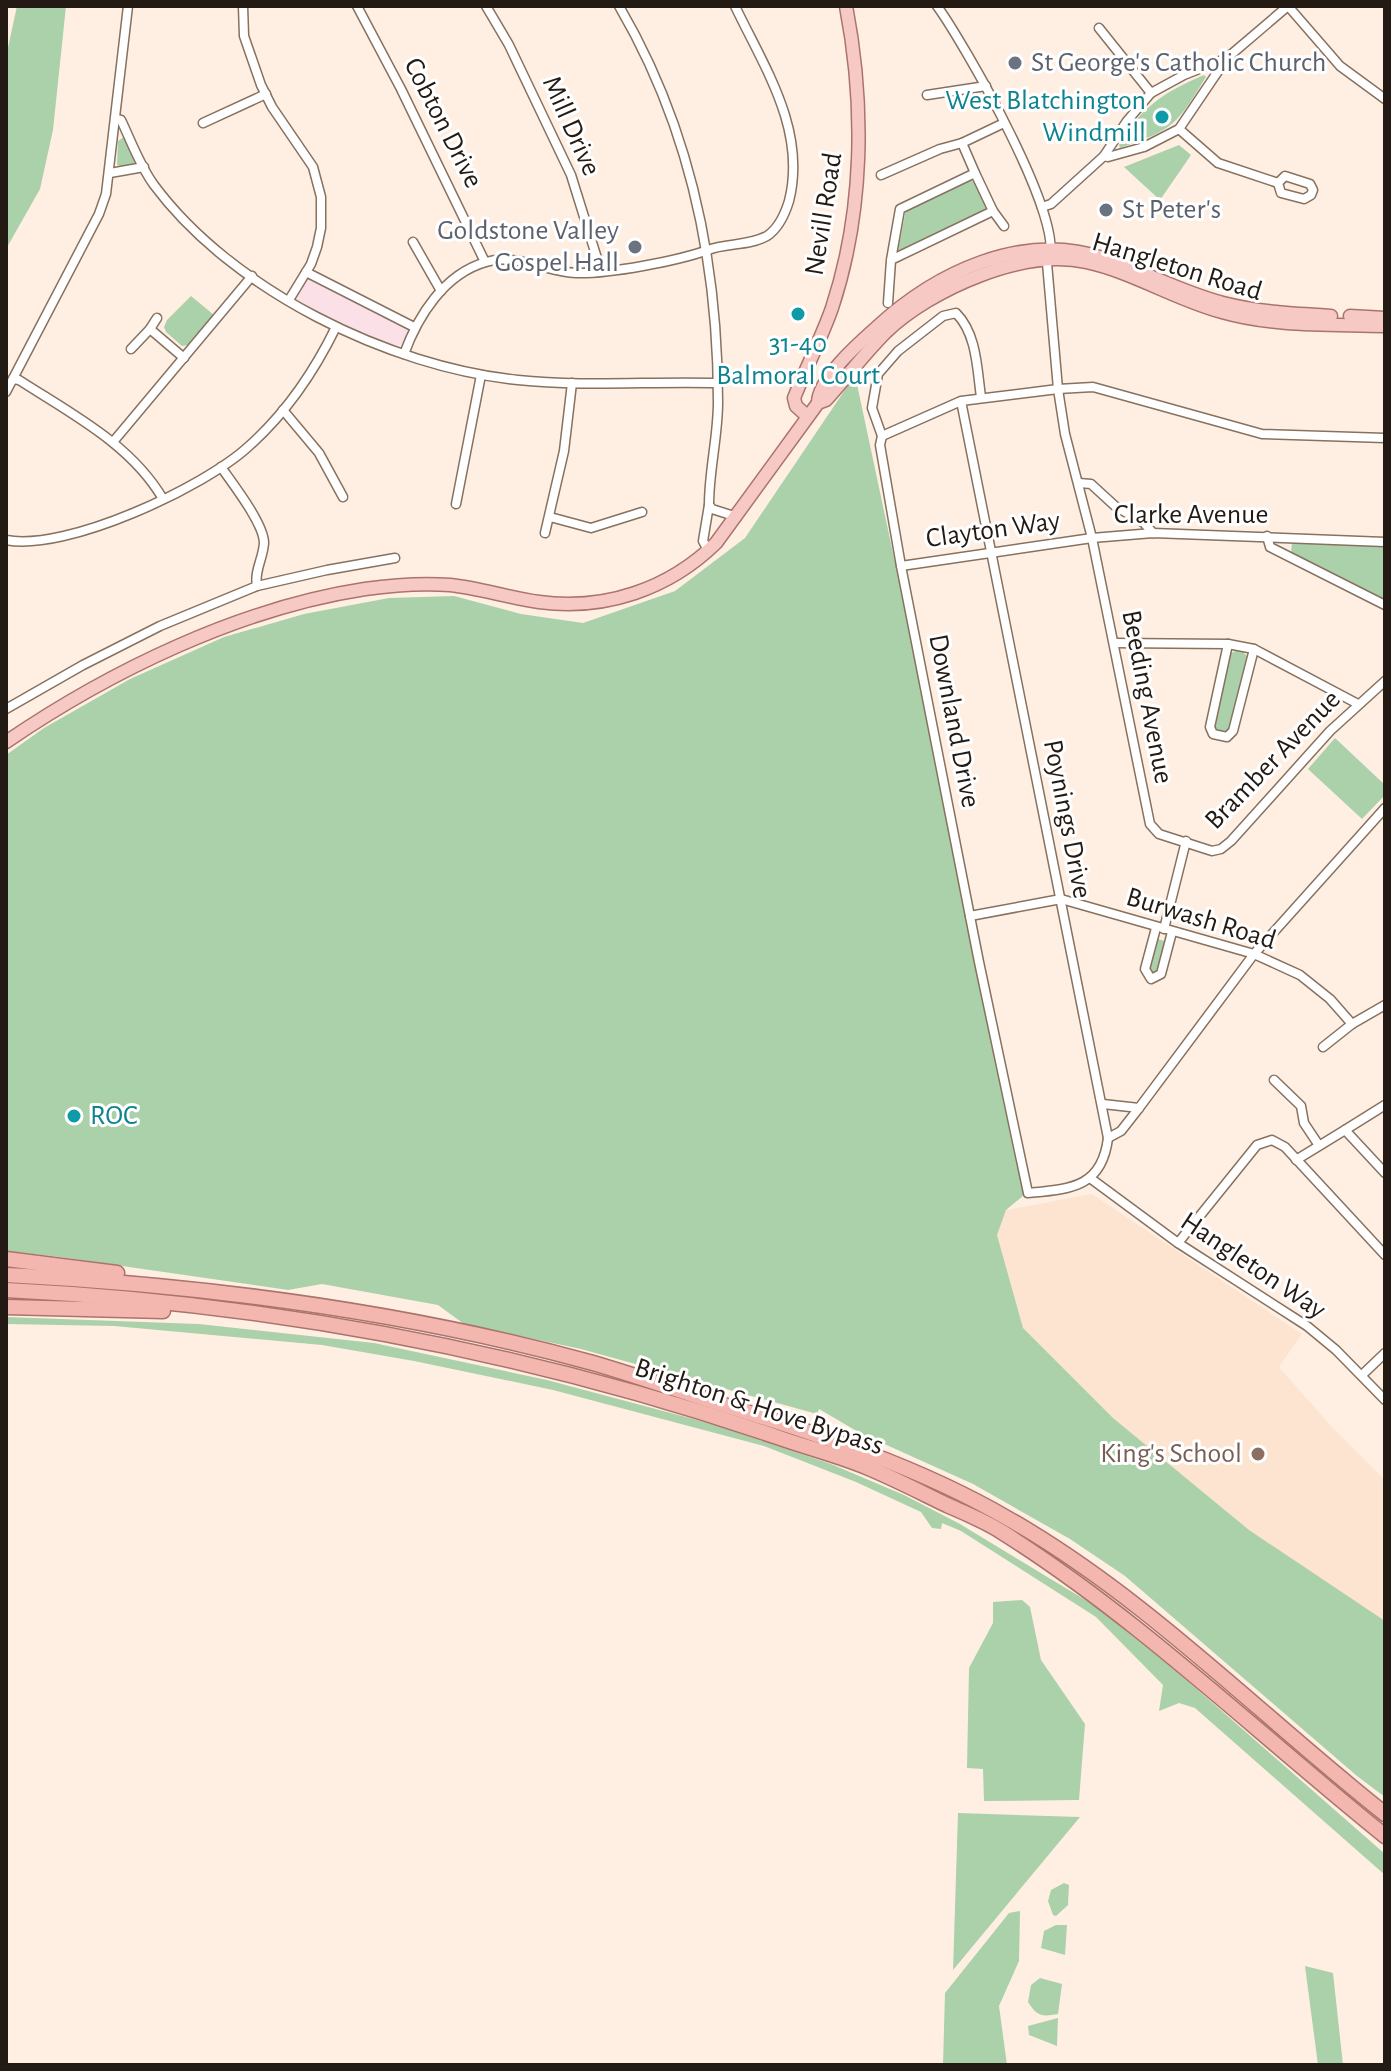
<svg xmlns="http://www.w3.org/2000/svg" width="1391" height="2071" font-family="'Alegreya Sans',sans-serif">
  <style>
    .commercial { fill: #fbe1e7 }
    .built { fill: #fde4d0 }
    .green { fill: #aad1a9 }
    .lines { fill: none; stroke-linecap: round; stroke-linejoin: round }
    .minor-casing { stroke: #87715f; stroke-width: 11 }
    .primary-casing { stroke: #aa746d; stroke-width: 15 }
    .trunk-casing { stroke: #aa746d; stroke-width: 17 }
    .minor { stroke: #fff; stroke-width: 8 }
    .primary { stroke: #f7c9c4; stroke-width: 12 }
    .trunk { stroke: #f4b7b0; stroke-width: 14 }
    .worship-dot { fill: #6b7280; stroke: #fff; stroke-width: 3 }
    .culture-dot { fill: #0f9aa8; stroke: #fff; stroke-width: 3 }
    .education-dot { fill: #8d6e63; stroke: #fff; stroke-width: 3 }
    .labels { text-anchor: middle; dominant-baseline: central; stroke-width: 6; stroke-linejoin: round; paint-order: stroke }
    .worship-label { font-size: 28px; fill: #5b616d; stroke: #fff; text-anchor: start }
    .culture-label { font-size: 28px; fill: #0d838f; stroke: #fff; text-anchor: end }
    .street-label { font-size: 28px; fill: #231a13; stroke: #fff }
    .education-label { font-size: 28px; fill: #785e54; stroke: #fff; text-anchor: end }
  </style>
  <rect width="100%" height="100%" fill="#ffefe3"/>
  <polygon class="commercial" points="308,277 410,327 401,345 392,346 338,324 296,301"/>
  <polygon class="built" points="1092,1194 1302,1334 1279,1367 1333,1428 1385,1480 1385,1614 1382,1620 1249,1530 1112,1418 1023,1329 997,1235 1006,1210"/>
  <g class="green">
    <polygon points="17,6 66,6 53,130 40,189 6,249 6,57"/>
    <path d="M1204 75 1206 77C1176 125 1175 129 1120 148L1119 145C1142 106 1163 93 1204 75Z"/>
    <polygon points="124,137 135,160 134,165 124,167 117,165 118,141"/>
    <polygon points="1179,145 1191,155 1160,200 1124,167"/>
    <polygon points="968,180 975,182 987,210 898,251 906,209"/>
    <polygon points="191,296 214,315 188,345 182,346 166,332 164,327 167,320"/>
    <polygon points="855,375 1029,1191 1006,1210 997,1235 1023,1328 1113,1418 1249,1530 1385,1621 1385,1797 1357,1776 1125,1576 1070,1539 973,1484 860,1433 819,1409 817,1414 581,1349 464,1324 438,1305 322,1284 288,1290 60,1257 6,1251 6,755 44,728 130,679 224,637 304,614 389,598 454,596 521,614 583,623 675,591 745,538"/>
    <polygon points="1292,542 1385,547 1385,601 1291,553"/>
    <polygon points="1240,649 1247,656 1230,730 1226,735 1215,732 1215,725 1231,653"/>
    <polygon points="1335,738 1385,785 1385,795 1362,819 1308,769"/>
    <polygon points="1157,939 1165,941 1157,973 1152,975 1149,970"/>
    <polygon points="6,1317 199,1324 374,1343 547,1380 712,1424 831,1464 904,1495 960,1524 1097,1607 1141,1640 1385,1854 1385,1875 1195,1708 1179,1703 1159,1711 1163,1685 1096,1617 961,1531 942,1523 941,1529 932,1528 921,1512 856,1482 764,1446 553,1390 414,1361 322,1345 114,1326 6,1324"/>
    <polygon points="1022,1600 1030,1607 1041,1660 1085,1724 1079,1800 984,1801 983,1769 967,1768 969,1668 993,1623 993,1602"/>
    <polygon points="958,1813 1080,1817 953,1970"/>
    <polygon points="1064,1883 1069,1885 1068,1905 1056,1916 1053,1915 1048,1901 1051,1890"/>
    <polygon points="1020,1911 1019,1961 999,2006 1007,2065 943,2065 945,1993 1009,1913"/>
    <polygon points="1056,1925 1067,1925 1065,1955 1041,1948 1044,1931"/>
    <polygon points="1305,1966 1333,1973 1343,2065 1318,2065"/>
    <path d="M1040 1978 1062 1984 1058 2014C1041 2017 1037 2016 1028 2002L1031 1985Z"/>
    <polygon points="1058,2018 1057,2046 1029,2035 1028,2026"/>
  </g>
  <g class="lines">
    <g class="minor-casing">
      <g id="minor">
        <polyline points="243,6 244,36 261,85 272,107 313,167 321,197 321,228 317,247 311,264 289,300"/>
        <polyline points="357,6 401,89 485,262"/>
        <polyline points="486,6 509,45 571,175 601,271"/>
        <path d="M619 6C690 127 718 263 718 402 718 437 709 470 709 505L712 509 737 517"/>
        <path d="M937 6C962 40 1072 230 1047 263L1058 389 1065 434 1092 538 1150 824 1159 834 1212 851 1221 849 1231 841 1330 731 1385 681"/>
        <polyline points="1288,6 1340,66 1385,99"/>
        <polyline points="1099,28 1151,93"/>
        <polyline points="927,95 986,86"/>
        <path d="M116 119 121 120C131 141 140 166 154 185 232 290 389 367 518 380 585 387 651 381 718 383"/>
        <polyline points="203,123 266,94"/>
        <polyline points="1179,129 1218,163 1278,183"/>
        <polyline points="1104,156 1108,157 1144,147 1179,129 1227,58 1288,6"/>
        <polyline points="110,173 144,167"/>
        <polyline points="975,173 962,143 1004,123"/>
        <polyline points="881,175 940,149 962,143"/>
        <polygon points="1285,176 1310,184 1313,190 1311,195 1304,199 1281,193 1278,183"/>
        <polyline points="1042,207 1051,204 1104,156 1127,121 1151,93 1184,75 1227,58"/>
        <polyline points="993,211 1004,226"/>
        <polyline points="413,242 441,291"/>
        <polyline points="306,272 414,327"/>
        <polyline points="888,303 891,260 900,209 975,173 993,211 891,260"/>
        <polyline points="150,329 157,318"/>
        <polyline points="131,349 150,329 184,358"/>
        <path d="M404 354C418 316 444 274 486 262 515 253 547 272 576 273 609 274 677 261 708 250 726 243 749 246 767 236 779 228 785 214 789 201 807 130 764 67 735 6"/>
        <path d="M13 379 19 380C70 413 131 444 163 499"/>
        <polyline points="6,392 99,214 106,194 128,6"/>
        <path d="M961 401 1108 1138C1102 1188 1070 1189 1028 1193L979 962 901 566 880 445 882 436 961 401 1058 389 1093 387 1262 434 1385 438"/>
        <polyline points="283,410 319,453 343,497"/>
        <path d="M882 436 872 408 878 374 898 351 943 316 956 313C977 334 977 369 981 397"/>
        <polyline points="113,442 252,276"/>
        <polyline points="1079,483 1091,484 1115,506 1144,523 1153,533"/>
        <polyline points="456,504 481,375"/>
        <polyline points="550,517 591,528 642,512"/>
        <polyline points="545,533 564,451 572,383"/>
        <polyline points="1267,536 1270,547 1385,605"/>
        <path d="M6 540C66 552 205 487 249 446 285 414 315 370 336 327"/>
        <polyline points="708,550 703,541 709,505"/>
        <polyline points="901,566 1092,538 1153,533 1385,542"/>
        <polyline points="257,586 327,570 395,558"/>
        <polyline points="1114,643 1228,644 1254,649 1358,704"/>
        <polyline points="1228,644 1210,727 1213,734 1227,737 1233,731 1254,649"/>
        <path d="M6 709 83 665 160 626 257 586C254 571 263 559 264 543 264 524 233 484 221 467"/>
        <polyline points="970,916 1061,899 1254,954 1300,975 1330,999 1352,1024"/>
        <polyline points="1156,928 1145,969 1151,979 1161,974 1172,932"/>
        <polyline points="1164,929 1186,841"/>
        <polyline points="1323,1047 1352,1024 1385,1005"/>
        <polyline points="1274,1080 1301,1106 1304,1123 1318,1144"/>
        <polyline points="1103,1104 1139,1108"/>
        <polyline points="1345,1130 1385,1105"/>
        <polyline points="1108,1138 1121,1131 1139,1108 1254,954 1385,808"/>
        <polyline points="1296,1160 1345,1130 1385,1173"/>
        <polyline points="1090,1178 1178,1243 1307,1326 1336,1350 1385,1400"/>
        <polyline points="1178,1243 1257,1145 1272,1140 1285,1147 1385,1255"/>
        <polyline points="1362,1375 1385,1353"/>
      </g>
    </g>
    <g class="primary-casing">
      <g id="primary">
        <polyline points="1350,316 1385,318"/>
        <path d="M818 403C818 379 858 344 876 328 935 273 1022 231 1103 258 1143 271 1181 292 1223 303 1258 312 1295 314 1331 316"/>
        <path d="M807 416 796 406 794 398C806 368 821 339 832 308 864 211 865 105 846 6"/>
        <path d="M6 742C110 671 240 608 365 589 393 585 422 583 450 585 480 588 509 598 539 602 605 611 669 589 716 543L818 403 826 400C846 378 865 353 886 332 931 289 1024 248 1086 262 1133 272 1176 300 1222 312 1274 327 1331 324 1385 326"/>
      </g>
    </g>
    <g class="trunk-casing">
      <g id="trunk">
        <polyline points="6,1259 117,1273"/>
        <path d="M6 1275C202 1285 404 1311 593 1363 637 1376 681 1391 724 1405 821 1435 919 1467 1007 1518 1145 1596 1261 1716 1385 1814"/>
        <path d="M6 1290C268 1303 529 1352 777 1437 808 1448 841 1456 871 1469 897 1480 922 1493 947 1505 965 1513 985 1521 1002 1532 1140 1619 1258 1734 1385 1836"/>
        <polyline points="6,1307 163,1311"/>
      </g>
    </g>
    <use href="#minor" class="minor"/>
    <use href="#primary" class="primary"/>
    <use href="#trunk" class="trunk"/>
  </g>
  <g class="worship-dot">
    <circle cx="1015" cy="63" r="8"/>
    <circle cx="1106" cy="210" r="8"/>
    <circle cx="635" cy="247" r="8"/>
  </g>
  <g class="culture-dot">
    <circle cx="1162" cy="117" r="8"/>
    <circle cx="798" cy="314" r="8"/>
    <circle cx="74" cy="1116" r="8"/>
  </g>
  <circle class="education-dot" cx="1258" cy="1454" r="8"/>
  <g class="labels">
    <g class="worship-label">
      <text x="1031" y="63">St George's Catholic Church</text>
      <text x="1122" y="210">St Peter's</text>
      <text x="619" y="231" text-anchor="end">Goldstone Valley<tspan x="619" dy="32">Gospel Hall</tspan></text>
    </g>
    <g class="culture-label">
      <text x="1146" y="101">West Blatchington<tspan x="1146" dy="32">Windmill</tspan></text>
      <text x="798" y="344" text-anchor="middle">31-40<tspan x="798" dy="32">Balmoral Court</tspan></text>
      <text x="90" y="1116" text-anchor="start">ROC</text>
    </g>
    <g class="street-label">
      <text transform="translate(443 123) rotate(63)">Cobton Drive</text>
      <text transform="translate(571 126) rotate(66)">Mill Drive</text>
      <text transform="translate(824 214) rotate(-81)">Nevill Road</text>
      <text transform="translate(1177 267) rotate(17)">Hangleton Road</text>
      <text x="1191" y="515">Clarke Avenue</text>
      <text transform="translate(993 530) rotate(-8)">Clayton Way</text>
      <text transform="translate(1147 697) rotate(79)">Beeding Avenue</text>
      <text transform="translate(954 721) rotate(79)">Downland Drive</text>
      <text transform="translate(1273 760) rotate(-46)">Bramber Avenue</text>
      <text transform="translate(1067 819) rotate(79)">Poynings Drive</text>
      <text transform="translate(1201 919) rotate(17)">Burwash Road</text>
      <text transform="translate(1253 1266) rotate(34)">Hangleton Way</text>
      <text transform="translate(759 1407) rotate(18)">Brighton &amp; Hove Bypass</text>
    </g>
    <g class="education-label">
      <text x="1242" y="1454">King's School</text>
    </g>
  </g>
  <rect width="1391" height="2071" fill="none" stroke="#231a13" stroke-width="16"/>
</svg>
